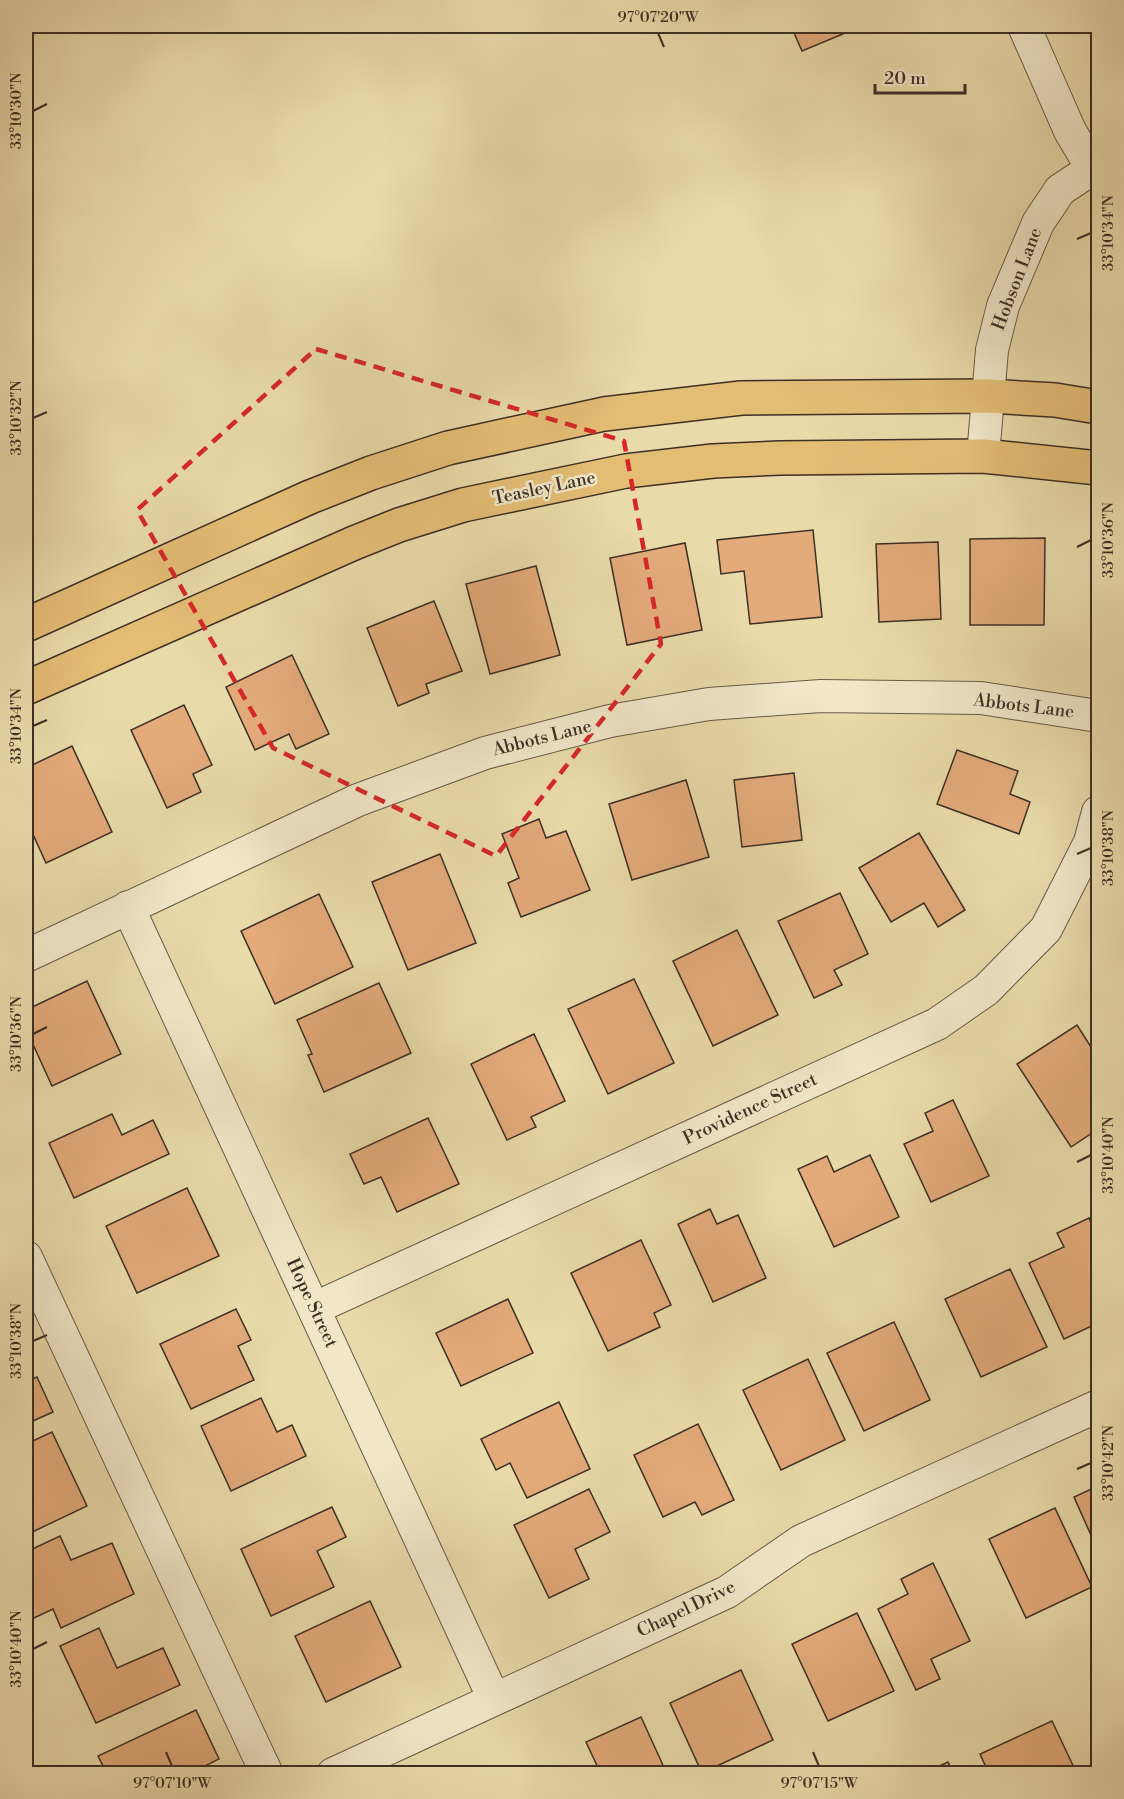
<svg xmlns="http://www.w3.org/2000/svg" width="1124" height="1799" font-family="'Libre Bodoni',serif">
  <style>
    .building { fill: #e3aa7a; stroke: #3c2f25; stroke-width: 1.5 }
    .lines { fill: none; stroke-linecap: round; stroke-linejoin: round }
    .minor-casing { stroke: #675a46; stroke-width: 34 }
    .major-casing { stroke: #3c2f25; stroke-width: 36 }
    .minor { stroke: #f1e7c8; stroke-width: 32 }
    .major { stroke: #e4bd75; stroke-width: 33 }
    .marked { fill: none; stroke: #d62828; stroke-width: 4.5; stroke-dasharray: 12 8; stroke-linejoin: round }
    .ticks { fill: none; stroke: #3c2f25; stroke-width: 2 }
    .labels { text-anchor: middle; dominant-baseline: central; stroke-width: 5; stroke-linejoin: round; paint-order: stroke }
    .street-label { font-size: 18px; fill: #3c2f25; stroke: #f1e7c8 }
    .neatline { fill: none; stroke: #3c2f25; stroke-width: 2 }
    .ticks-label { font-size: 15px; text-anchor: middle; fill: #3c2f25 }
  </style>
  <rect width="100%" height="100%" fill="#e9daaa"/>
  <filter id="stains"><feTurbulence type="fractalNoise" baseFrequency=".00333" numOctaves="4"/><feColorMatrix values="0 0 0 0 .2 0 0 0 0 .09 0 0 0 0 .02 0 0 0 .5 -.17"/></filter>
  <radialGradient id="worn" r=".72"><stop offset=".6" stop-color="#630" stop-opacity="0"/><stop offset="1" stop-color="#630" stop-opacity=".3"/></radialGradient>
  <g class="building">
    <polygon points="791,26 862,26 802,51"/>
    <polygon points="813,530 822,617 750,624 744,571 721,574 717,540"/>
    <polygon points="1045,538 1044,625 970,625 970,539"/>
    <polygon points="938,542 941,619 879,622 876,544"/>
    <polygon points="685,543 702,630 627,645 610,558"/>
    <polygon points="536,566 560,655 490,674 466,584"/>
    <polygon points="434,601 462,671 426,684 429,693 398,706 367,628"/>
    <polygon points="292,655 329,734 296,749 289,734 255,750 226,687"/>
    <polygon points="184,705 212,765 193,774 201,792 167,808 131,730"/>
    <polygon points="72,746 112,832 46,863 26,819 26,768"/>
    <polygon points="957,750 1018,771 1010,794 1030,802 1019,834 937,804"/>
    <polygon points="794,773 802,840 742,847 734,780"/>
    <polygon points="686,780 709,857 632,880 609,804"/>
    <polygon points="539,819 546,838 566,831 590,890 521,917 508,883 519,878 502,834"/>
    <polygon points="919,833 965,910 938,927 924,903 891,922 859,868"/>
    <polygon points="440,854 476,943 408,970 372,882"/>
    <polygon points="840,893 868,954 834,970 842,985 814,998 778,921"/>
    <polygon points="319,894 353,967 275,1004 241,931"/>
    <polygon points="737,930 778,1015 713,1046 673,961"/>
    <polygon points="634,979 674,1063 608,1094 568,1009"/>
    <polygon points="87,981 121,1054 52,1086 26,1029 26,1010"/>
    <polygon points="379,983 411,1053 324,1092 308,1055 312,1054 297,1020"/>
    <polygon points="1077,1025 1098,1058 1098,1129 1071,1147 1017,1064"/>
    <polygon points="534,1034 565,1101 531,1117 536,1127 507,1140 471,1064"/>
    <polygon points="953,1100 989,1176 931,1202 904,1144 933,1131 925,1113"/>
    <polygon points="112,1114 122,1135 153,1120 169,1154 74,1198 49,1143"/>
    <polygon points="428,1118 459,1184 397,1212 381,1177 364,1184 350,1154"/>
    <polygon points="870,1155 899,1217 834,1247 798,1169 827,1156 834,1172"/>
    <polygon points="187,1188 219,1256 137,1293 106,1226"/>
    <polygon points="710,1209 717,1224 738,1215 766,1278 713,1302 678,1224"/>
    <polygon points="1089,1218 1098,1238 1098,1323 1064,1339 1029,1263 1064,1247 1057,1233"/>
    <polygon points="641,1240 671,1305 654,1313 660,1327 608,1351 571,1273"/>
    <polygon points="1010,1269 1047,1347 981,1377 945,1299"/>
    <polygon points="508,1299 533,1353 461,1386 436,1333"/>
    <polygon points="236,1309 251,1340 238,1346 254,1380 191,1409 160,1344"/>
    <polygon points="894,1322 930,1400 864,1431 827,1353"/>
    <polygon points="808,1359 845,1440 781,1470 743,1390"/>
    <polygon points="37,1377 53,1412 26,1424 26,1382"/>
    <polygon points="261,1398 277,1432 292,1425 306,1456 231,1491 201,1426"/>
    <polygon points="559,1402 590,1469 527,1498 510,1463 496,1470 481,1439"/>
    <polygon points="698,1424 734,1500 702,1515 695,1502 663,1517 634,1455"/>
    <polygon points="52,1432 87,1506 26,1535 26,1444"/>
    <polygon points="1098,1486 1098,1551 1074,1497"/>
    <polygon points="589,1489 610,1532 575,1549 589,1579 549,1598 514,1525"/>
    <polygon points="332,1507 346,1537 317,1551 334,1587 271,1616 241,1549"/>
    <polygon points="1055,1508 1092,1587 1026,1618 989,1539"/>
    <polygon points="60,1536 71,1560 112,1543 134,1594 61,1628 53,1609 34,1618 26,1600 26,1552"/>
    <polygon points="933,1563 970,1641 931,1659 940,1679 916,1690 878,1609 908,1594 901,1579"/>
    <polygon points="370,1601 401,1667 326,1702 295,1636"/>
    <polygon points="857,1613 894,1691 828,1721 792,1644"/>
    <polygon points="99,1628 117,1668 163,1648 180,1685 96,1723 60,1646"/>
    <polygon points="741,1670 773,1740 702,1773 670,1703"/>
    <polygon points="196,1710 219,1759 189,1774 107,1774 98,1756"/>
    <polygon points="641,1717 667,1774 601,1774 586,1742"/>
    <polygon points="1052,1721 1077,1774 989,1774 980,1754"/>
    <polygon points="948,1762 954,1774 922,1774"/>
  </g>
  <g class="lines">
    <g class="minor-casing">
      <g id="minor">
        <polyline points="1024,26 1070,131 1092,168"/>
        <polyline points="983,456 992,350 1003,306 1038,223 1060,190 1098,165"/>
        <polyline points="128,907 494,1699"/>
        <polyline points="26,956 358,800 485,753 610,721 709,704 821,696 981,698 1098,716"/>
        <polyline points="26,1257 267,1774"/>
        <polyline points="315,1308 937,1024 986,990 1046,929 1090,842 1098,812"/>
        <polyline points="333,1774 727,1592 801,1541 1098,1406"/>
      </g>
    </g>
    <g class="major-casing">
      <g id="major">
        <polyline points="26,625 310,497 371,473 448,448 604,414 741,398 988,396 1055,400 1098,407"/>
        <polyline points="26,688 354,543 399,525 463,505 626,471 713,461 780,458 983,456 1098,468"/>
      </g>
    </g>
    <use href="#minor" class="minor"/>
    <use href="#major" class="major"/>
  </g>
  <path class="marked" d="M316 349 624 441 661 644 496 856 273 748 137 510Z"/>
  <path class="ticks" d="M658 33 664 47M33 111 47 104M1077 239 1091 233M33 418 47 412M1077 547 1091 540M33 726 47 720M1077 854 1091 848M33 1034 47 1027M1077 1162 1091 1155M33 1341 47 1335M1077 1469 1091 1463M33 1649 47 1642M166 1752 172 1766M813 1752 819 1766"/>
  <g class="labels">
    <g class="street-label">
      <text transform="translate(1017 279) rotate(-69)">Hobson Lane</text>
      <text transform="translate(544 488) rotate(-12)">Teasley Lane</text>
      <text transform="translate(1024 706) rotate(7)">Abbots Lane</text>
      <text transform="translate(542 738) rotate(-14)">Abbots Lane</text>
      <text transform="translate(750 1109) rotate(-25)">Providence Street</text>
      <text transform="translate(312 1303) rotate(65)">Hope Street</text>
      <text transform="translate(686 1609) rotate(-26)">Chapel Drive</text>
    </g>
  </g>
  <rect width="1124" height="1799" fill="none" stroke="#e9daaa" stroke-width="66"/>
  <path d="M875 84v9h90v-9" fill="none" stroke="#3c2f25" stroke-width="3"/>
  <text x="884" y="84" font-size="18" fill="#3c2f25" stroke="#f1e7c8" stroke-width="4.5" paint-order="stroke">20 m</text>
  <rect x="33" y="33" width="1058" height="1733" class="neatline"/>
  <g class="ticks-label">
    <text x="658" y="22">97°07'20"W</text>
    <text transform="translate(16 111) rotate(-90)" y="5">33°10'30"N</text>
    <text transform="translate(1108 233) rotate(-90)" y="5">33°10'34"N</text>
    <text transform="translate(16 418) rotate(-90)" y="5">33°10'32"N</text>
    <text transform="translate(1108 540) rotate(-90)" y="5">33°10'36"N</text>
    <text transform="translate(16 726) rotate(-90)" y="5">33°10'34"N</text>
    <text transform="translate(1108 848) rotate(-90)" y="5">33°10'38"N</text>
    <text transform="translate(16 1034) rotate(-90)" y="5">33°10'36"N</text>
    <text transform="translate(1108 1155) rotate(-90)" y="5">33°10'40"N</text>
    <text transform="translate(16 1341) rotate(-90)" y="5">33°10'38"N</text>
    <text transform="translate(1108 1463) rotate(-90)" y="5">33°10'42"N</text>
    <text transform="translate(16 1649) rotate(-90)" y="5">33°10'40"N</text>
    <text x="172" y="1788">97°07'10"W</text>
    <text x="819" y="1788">97°07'15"W</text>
  </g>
  <rect width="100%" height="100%" filter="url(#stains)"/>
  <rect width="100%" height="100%" fill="url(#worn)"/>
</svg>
